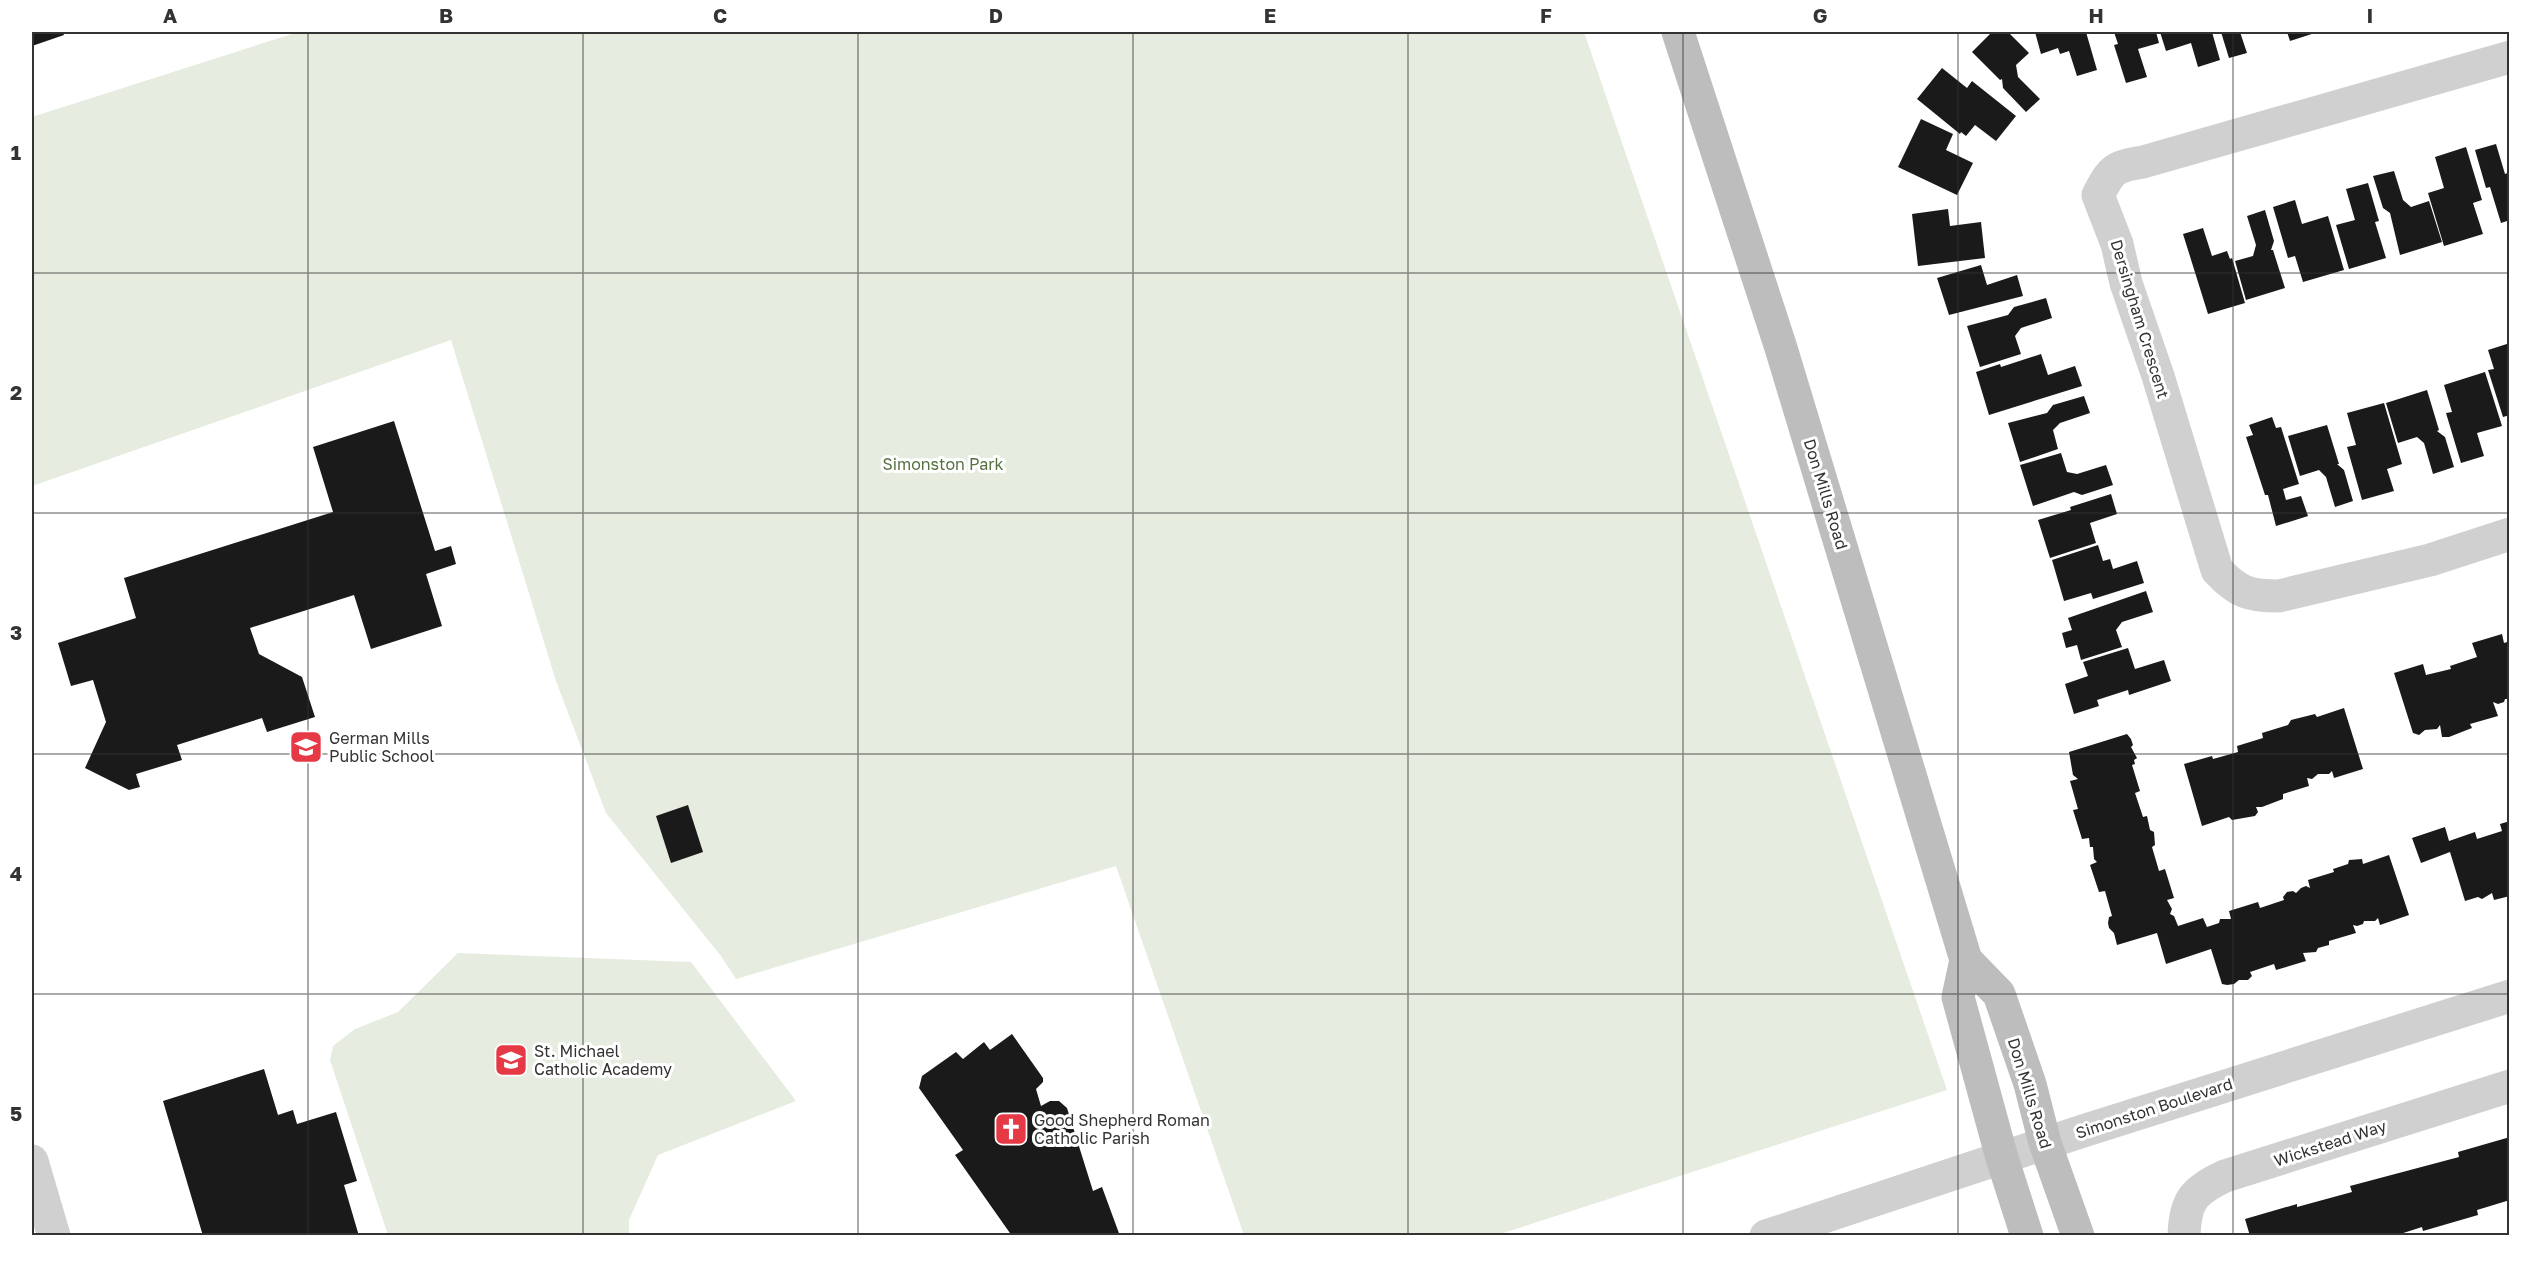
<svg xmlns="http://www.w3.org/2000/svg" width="2541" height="1267" font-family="'Golos Text',sans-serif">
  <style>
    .green { fill: #e6ecdf }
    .building { fill: #1a1a1a }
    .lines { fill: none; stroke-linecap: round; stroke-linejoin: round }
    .street { stroke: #d0d0d0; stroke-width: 33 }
    .secondary { stroke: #bdbdbd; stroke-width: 33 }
    .grid { fill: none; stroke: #333; stroke-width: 1.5; stroke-opacity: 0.55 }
    .labels { text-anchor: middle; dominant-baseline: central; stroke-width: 6; stroke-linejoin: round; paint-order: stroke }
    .street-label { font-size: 16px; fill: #333; stroke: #fff }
    .park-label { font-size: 16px; fill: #56703f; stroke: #fff }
    .poi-label { font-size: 16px; fill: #333; stroke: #fff; text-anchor: start }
    .neatline { fill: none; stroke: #333; stroke-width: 2 }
    .grid-label { font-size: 20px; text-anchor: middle; font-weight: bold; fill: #333 }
  </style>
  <rect width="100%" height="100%" fill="#fff"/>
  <g class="green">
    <polygon points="298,32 1584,32 1947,1090 1497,1235 1244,1235 1116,866 736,979 721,956 606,813 556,681 451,340 32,486 32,117"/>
    <polygon points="458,953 691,962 796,1101 658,1155 629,1220 629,1235 388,1235 330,1060 333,1046 355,1029 398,1012"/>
  </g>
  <g class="building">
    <polygon points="32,32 63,32 64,35 32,46"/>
    <polygon points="1992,32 2008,32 2029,53 2016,65 2018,77 2040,99 2026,112 2003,88 2002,79 2000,80 1972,52"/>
    <polygon points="2035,32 2086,32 2097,70 2077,76 2069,51 2060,54 2058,48 2041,54"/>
    <polygon points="2114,32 2156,32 2159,43 2138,49 2147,77 2126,83 2114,45 2118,44"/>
    <polygon points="2160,32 2212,32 2220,60 2198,67 2191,43 2166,51"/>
    <polygon points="2221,32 2240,32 2247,53 2229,58"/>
    <polygon points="2287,32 2318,32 2290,41"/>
    <polygon points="1942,68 1967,88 1972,81 2016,116 1996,141 1975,125 1966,136 1961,132 1960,134 1917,99"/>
    <polygon points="1921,119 1953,134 1946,150 1973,163 1957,195 1898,167"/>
    <polygon points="2496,144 2505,174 2510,172 2510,220 2501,223 2490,187 2486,188 2475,150"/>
    <polygon points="2466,147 2482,200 2473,203 2483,234 2444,246 2428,193 2444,188 2435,157"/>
    <polygon points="2394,171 2403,200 2411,207 2429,201 2442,242 2400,255 2390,213 2383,208 2373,176"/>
    <polygon points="2368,183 2379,221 2375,222 2386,258 2349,269 2336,225 2355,220 2346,189"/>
    <polygon points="2295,200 2302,224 2328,216 2344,270 2303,282 2295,256 2288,258 2273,207"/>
    <polygon points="1948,209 1950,226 1981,222 1985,258 1918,266 1912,214"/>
    <polygon points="2265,210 2274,241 2271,250 2273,250 2285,288 2246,300 2235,261 2253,256 2256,245 2247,216"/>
    <polygon points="2203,228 2212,256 2227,251 2230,259 2232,258 2245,303 2208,314 2183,234"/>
    <polygon points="1981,265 1987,285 2017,275 2023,296 1949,315 1937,278"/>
    <polygon points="2046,298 2052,318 2021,328 2015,336 2021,354 1980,367 1967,326 2008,315 2014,307"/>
    <polygon points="2510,343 2510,415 2503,417 2488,370 2494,369 2488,350"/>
    <polygon points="2041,354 2048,375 2075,366 2082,386 1989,415 1976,372 2000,364 2001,367"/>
    <polygon points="2485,372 2502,426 2477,433 2484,456 2461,463 2446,413 2452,412 2444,385"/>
    <polygon points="2427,390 2439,430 2437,431 2445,437 2454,467 2433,474 2424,443 2417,437 2398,443 2386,403"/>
    <polygon points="2084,396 2090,413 2060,423 2053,430 2058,449 2020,462 2008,423 2047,413 2053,405"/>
    <polygon points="2384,403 2402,464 2387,469 2394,491 2362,500 2347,447 2356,445 2347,413"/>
    <polygon points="2272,417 2276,428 2281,427 2299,484 2283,489 2286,500 2301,496 2308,516 2276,526 2268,495 2265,495 2246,437 2253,435 2249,425"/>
    <polygon points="394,421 435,551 451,546 456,564 426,574 442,626 371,649 354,595 250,628 259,654 302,677 315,717 267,732 262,718 177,745 182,760 136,774 140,787 129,790 85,768 106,722 93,680 71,686 58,643 136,618 124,578 333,512 313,447"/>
    <polygon points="2327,425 2339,464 2337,464 2344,470 2353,501 2335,507 2326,477 2319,470 2300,476 2288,436"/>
    <polygon points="2061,453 2067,472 2077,474 2106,465 2113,485 2082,495 2074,492 2033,506 2020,465"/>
    <polygon points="2111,494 2117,514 2090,523 2096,543 2050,558 2038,520 2071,510 2070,507"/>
    <polygon points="2098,545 2103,561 2110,559 2113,569 2137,561 2144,583 2093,599 2091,593 2064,601 2052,560"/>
    <polygon points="2146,591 2153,612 2122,622 2116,630 2122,647 2081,660 2077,645 2066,648 2062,633 2072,630 2068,618"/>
    <polygon points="2502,634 2504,643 2510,641 2510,699 2505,699 2504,702 2498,704 2493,702 2498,716 2470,724 2472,728 2449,737 2442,737 2440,725 2437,729 2425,730 2419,735 2413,733 2394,673 2423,664 2426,675 2451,669 2450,666 2477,657 2472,643"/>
    <polygon points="2128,648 2135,669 2164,660 2171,681 2129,695 2128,690 2097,700 2099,706 2074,714 2065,684 2088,676 2083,662"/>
    <polygon points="2344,708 2363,769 2334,778 2332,771 2329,774 2318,774 2312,779 2307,778 2309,786 2283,794 2283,799 2262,807 2256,807 2258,812 2255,816 2232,820 2229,817 2202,826 2184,764 2212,756 2213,759 2238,752 2237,746 2263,738 2262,733 2288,725 2291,720 2315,714 2317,717"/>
    <polygon points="2127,734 2131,739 2133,745 2131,747 2137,758 2134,760 2135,764 2132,765 2140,791 2135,793 2143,817 2147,816 2150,830 2154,832 2155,845 2152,847 2159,871 2165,869 2174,898 2167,900 2172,909 2170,914 2174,916 2178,926 2203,918 2207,927 2219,923 2220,919 2231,919 2229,911 2258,902 2260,908 2284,900 2283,897 2287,892 2293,891 2296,893 2301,888 2306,886 2310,888 2308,880 2334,872 2333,869 2348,864 2349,860 2362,859 2363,864 2389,855 2409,915 2380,925 2378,918 2375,921 2364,921 2363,924 2357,926 2353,925 2356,933 2329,941 2329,945 2318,948 2316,952 2303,953 2306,961 2276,970 2274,964 2250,972 2252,976 2248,980 2239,980 2234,984 2227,985 2222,984 2211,949 2166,964 2157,933 2117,945 2114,933 2109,928 2108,923 2109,917 2112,916 2105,891 2099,892 2090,865 2097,862 2094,859 2093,847 2090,847 2089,838 2082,839 2073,810 2078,809 2070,781 2078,779 2073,775 2069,752"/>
    <polygon points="688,805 703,852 671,863 656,816"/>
    <polygon points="2510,821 2510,896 2494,900 2492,893 2482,899 2478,897 2465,901 2450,852 2421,863 2412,838 2445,827 2449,841 2475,832 2477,839 2502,831 2500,824"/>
    <polygon points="1012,1034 1043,1078 1043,1082 1036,1089 1041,1106 1050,1101 1059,1101 1067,1108 1093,1191 1102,1187 1120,1236 1012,1236 955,1155 963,1150 919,1088 922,1076 956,1052 963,1059 984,1042 990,1050"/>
    <polygon points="264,1069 278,1115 293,1110 297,1124 336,1112 357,1181 344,1185 359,1236 203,1236 163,1101"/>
    <polygon points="2510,1137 2510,1200 2477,1210 2478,1215 2423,1231 2422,1227 2394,1236 2250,1236 2245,1219 2297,1204 2297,1207 2352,1192 2350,1186 2459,1157 2458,1152"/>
  </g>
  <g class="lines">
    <g class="street">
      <path d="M2510 57 2143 162C2113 167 2112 169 2098 195L2117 244 2126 283 2158 376 2217 570C2238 593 2250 596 2279 596L2430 560 2510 534"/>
      <polyline points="32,1161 54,1236"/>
      <polyline points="1766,1236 2083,1131 2510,996"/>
      <path d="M2184 1236C2185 1201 2193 1191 2225 1176L2510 1086"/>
    </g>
    <g class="secondary">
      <polyline points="1678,32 1781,348 1966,960 1999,994 2030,1084 2045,1143 2078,1236"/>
      <polyline points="1966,960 1958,997 2002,1158 2027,1236"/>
    </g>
  </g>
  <path class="grid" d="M308 32V1236M583 32V1236M858 32V1236M1133 32V1236M1408 32V1236M1683 32V1236M1958 32V1236M2233 32V1236M32 273H2510M32 513H2510M32 754H2510M32 994H2510"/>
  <defs>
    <g id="school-square" transform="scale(1.725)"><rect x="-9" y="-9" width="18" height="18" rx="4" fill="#e63946" stroke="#fff"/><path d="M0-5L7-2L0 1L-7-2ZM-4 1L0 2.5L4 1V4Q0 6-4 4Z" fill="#fff"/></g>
    <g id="church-square" transform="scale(1.725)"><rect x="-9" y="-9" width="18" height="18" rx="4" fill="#e63946" stroke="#fff"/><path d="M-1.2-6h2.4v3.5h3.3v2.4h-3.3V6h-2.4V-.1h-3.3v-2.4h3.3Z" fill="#fff"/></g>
  </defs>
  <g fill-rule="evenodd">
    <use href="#school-square" x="306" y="747"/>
    <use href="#school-square" x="511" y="1060"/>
    <use href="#church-square" x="1011" y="1129"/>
  </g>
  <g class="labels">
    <g class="street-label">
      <text transform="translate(2140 319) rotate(73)">Dersingham Crescent</text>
      <text transform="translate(1826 494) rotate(73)">Don Mills Road</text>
      <text transform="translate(2030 1093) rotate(73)">Don Mills Road</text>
      <text transform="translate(2154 1108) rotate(-18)">Simonston Boulevard</text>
      <text transform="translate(2330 1143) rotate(-18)">Wickstead Way</text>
    </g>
    <g class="park-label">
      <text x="943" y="464">Simonston Park</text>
    </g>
    <g class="poi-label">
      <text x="329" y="738">German Mills<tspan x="329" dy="18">Public School</tspan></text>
      <text x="534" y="1051">St. Michael<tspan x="534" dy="18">Catholic Academy</tspan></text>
      <text x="1034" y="1120">Good Shepherd Roman<tspan x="1034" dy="18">Catholic Parish</tspan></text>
    </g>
  </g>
  <rect width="2541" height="1267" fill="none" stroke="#ffffff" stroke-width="66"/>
  <rect x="33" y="33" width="2475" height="1201" class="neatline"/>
  <g class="grid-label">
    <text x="170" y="23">A</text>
    <text x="446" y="23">B</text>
    <text x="720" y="23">C</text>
    <text x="996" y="23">D</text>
    <text x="1270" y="23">E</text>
    <text x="1546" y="23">F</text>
    <text x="1820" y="23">G</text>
    <text x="2096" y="23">H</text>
    <text x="2370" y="23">I</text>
    <text x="16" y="160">1</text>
    <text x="16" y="400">2</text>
    <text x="16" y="640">3</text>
    <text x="16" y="881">4</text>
    <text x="16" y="1121">5</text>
  </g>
</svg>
